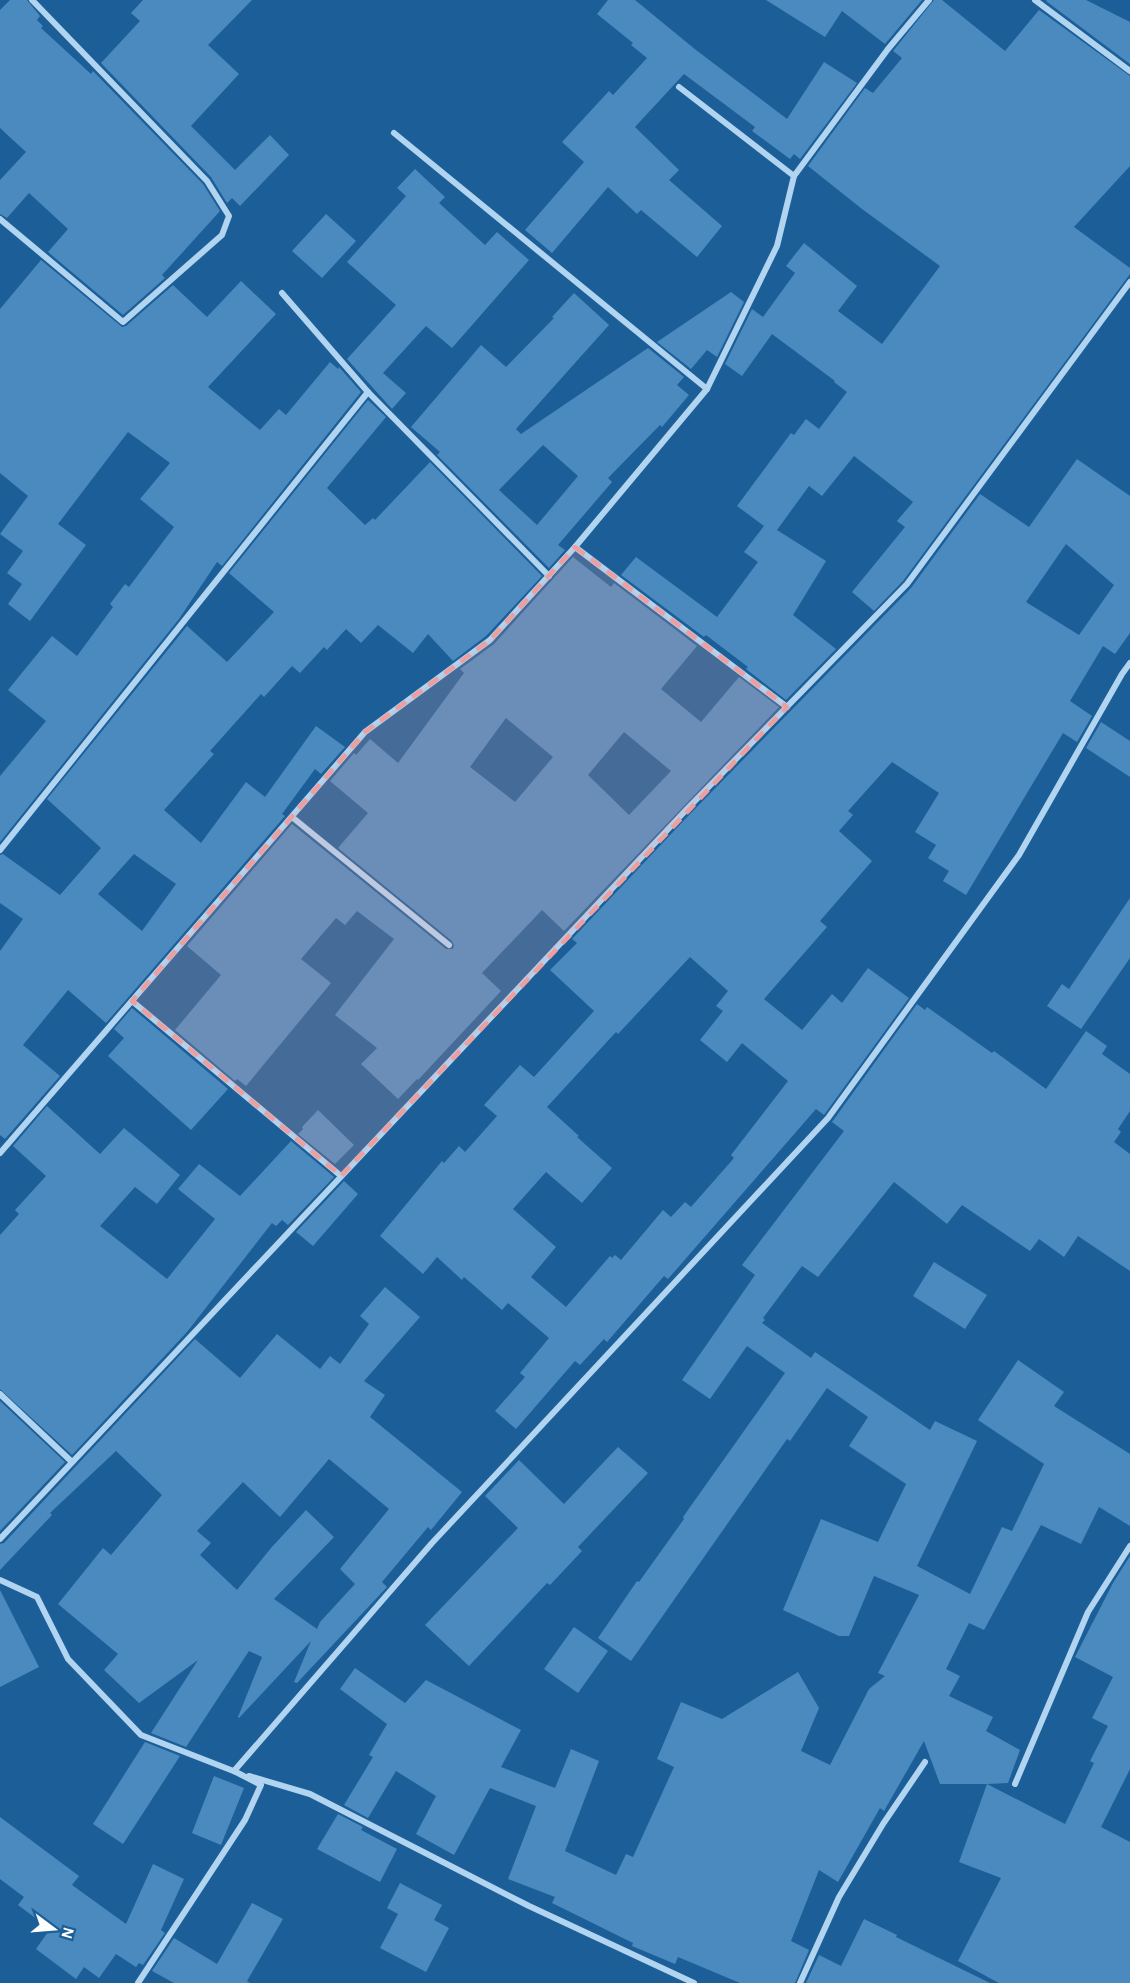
<svg xmlns="http://www.w3.org/2000/svg" width="1130" height="1983" font-family="'Alegreya Sans',sans-serif">
  <style>
    .building { fill: #4a8abf; fill-rule: evenodd }
    .lines { fill: none; stroke-linecap: round; stroke-linejoin: round }
    .street { stroke: #b1d4f0; stroke-width: 6 }
    .marked { fill: #ed9e9e; fill-opacity: 0.2; stroke: #ed9e9e; stroke-width: 4.5; stroke-dasharray: 12 8; stroke-linejoin: round }
  </style>
  <rect width="100%" height="100%" fill="#1c5f98"/>
  <g class="building">
    <polygon points="10,0 27,0 40,16 37,20 43,26 41,28 91,74 93,71 203,184 220,211 162,275 165,278 123,315 48,252 68,229 29,193 7,218 0,214 0,180 26,152 0,128 0,10"/>
    <polygon points="143,0 252,0 208,45 239,74 191,126 235,170 270,135 289,155 240,206 232,198 227,203 211,177 101,63 140,21 131,13"/>
    <polygon points="608,0 635,0 696,50 787,119 824,62 857,83 800,159 794,154 790,159 752,131 755,127 684,74 635,127 679,170 669,180 722,226 697,257 641,210 637,214 608,187 552,253 525,230 584,162 562,142 609,91 613,95 647,58 631,45 633,43 597,14"/>
    <polygon points="766,0 922,0 885,44 842,11 825,37"/>
    <polygon points="934,0 942,0 1005,51 1039,10 1130,76 1130,166 1074,227 1130,268 1130,274 903,581 874,611 852,592 905,527 897,521 913,502 854,456 822,496 809,486 777,530 826,561 793,615 836,649 786,700 746,669 748,667 706,635 704,637 621,575 636,557 717,617 758,562 744,552 764,526 737,506 791,433 794,435 806,419 819,429 847,392 834,382 835,381 772,334 742,376 725,364 752,309 763,317 795,273 786,266 804,243 857,286 838,311 882,344 940,266 862,209 808,166 865,88 873,93 902,58 893,51"/>
    <polygon points="1047,0 1086,0 1130,22 1130,64 1046,1"/>
    <polygon points="415,169 445,197 439,203 485,245 497,232 529,260 452,348 426,326 383,373 406,393 392,409 347,359 396,305 347,262 406,196 397,188"/>
    <polygon points="326,214 356,241 322,278 292,251"/>
    <polygon points="41,260 122,327 126,326 173,285 207,317 241,281 276,314 208,387 260,430 279,409 286,415 330,362 338,369 339,367 361,392 222,566 217,562 179,619 0,842 0,776 46,721 8,690 52,636 77,656 113,607 110,604 125,584 129,587 174,527 140,499 170,463 128,432 58,524 86,545 30,621 8,604 22,584 7,573 23,551 0,534 28,496 0,473 0,309"/>
    <polygon points="731,292 744,302 717,357 707,350 691,369 657,342"/>
    <path d="M574 293 609 325 516 429 521 434 648 348 684 377 677 385 689 395 662 427 660 425 608 478 612 482 558 545 565 550 549 568 437 455 440 452 411 427 481 345 506 367 554 318 552 317ZM543 445 578 476 537 525 499 490Z"/>
    <path d="M368 400 386 417 327 488 365 525 373 518 375 520 430 462 542 576 486 636 453 661 428 634 413 653 378 625 361 643 346 629 327 650 324 647 300 673 292 666 264 697 261 694 210 751 214 754 164 810 201 843 246 782 265 797 316 726 345 747 321 774 315 769 282 814 285 816 106 1023 68 990 23 1045 60 1076 5 1139 0 1135V951L23 919 0 903V855L3 854 60 895 101 848 47 799 187 626 227 662 274 612 229 573ZM134 854 176 884 142 931 98 894Z"/>
    <path d="M1077 459 1130 496V633L1115 654 1103 646 1070 701 1092 716 1077 742 1063 733 966 895 943 881 949 871 928 858 936 845 915 832 939 793 892 762 848 811 853 815 839 831 872 861 820 921 827 927 764 999 802 1030 832 994 842 1003 868 968 909 998 824 1115 816 1109 668 1279 664 1276 607 1342 604 1339 580 1365 575 1361 516 1429 495 1411 525 1377 520 1373 549 1338 508 1303 502 1310 464 1277 462 1280 437 1257 423 1274 380 1236 442 1161 444 1163 459 1146 465 1152 497 1116 484 1105 520 1065 534 1077 594 1011 550 970 577 943 572 939 690 814 911 588 980 494 1029 527ZM1066 544 1114 585 1079 635 1026 602ZM690 957 728 991 716 1006 723 1011 700 1040 727 1062 742 1043 788 1081 731 1155 734 1158 691 1207 685 1202 671 1217 663 1210 621 1260 615 1255 612 1258 610 1256 566 1307 531 1277 556 1247 513 1209 546 1172 582 1203 612 1168 577 1137 579 1136 547 1107 616 1032 618 1034Z"/>
    <path d="M573 557 611 587 614 583 697 646 661 689 701 722 739 677 779 707 564 931 542 910 482 973 501 991 418 1080 417 1079 398 1099 361 1064 377 1048 335 1015 394 939 357 911 345 925 336 918 301 959 331 983 246 1086 237 1079 235 1081 175 1030 221 975 187 946 292 824 446 949H453L454 945 452 941 338 848 368 813 330 781 354 753 356 755 370 739 398 763 464 673 460 669 494 644ZM506 718 553 757 515 802 470 767ZM624 732 671 771 629 815 588 775Z"/>
    <polygon points="1101,722 1130,741 1130,777 1086,748"/>
    <polygon points="1130,898 1130,958 1081,1029 1047,1006 1062,984 1069,989"/>
    <polygon points="917,1004 925,1010 927,1007 992,1053 994,1051 1046,1089 1086,1031 1107,1046 1102,1054 1130,1074 1130,1111 1118,1129 1121,1132 1114,1142 1130,1154 1130,1271 1078,1236 1064,1257 1039,1239 1030,1251 962,1205 947,1224 894,1182 818,1277 802,1266 763,1318 765,1320 762,1323 811,1358 815,1352 930,1430 935,1421 977,1441 917,1566 970,1594 1002,1527 1012,1531 1044,1464 978,1420 1018,1360 1064,1392 1054,1406 1130,1454 1130,1526 1099,1507 1081,1544 1041,1525 984,1630 969,1623 946,1669 960,1676 949,1696 993,1717 986,1731 1020,1750 1008,1783 987,1784 1065,1824 1094,1763 1090,1761 1108,1726 1092,1718 1113,1677 1075,1657 1113,1583 1130,1556 1130,1769 1101,1827 1130,1842 1130,1983 999,1983 958,1961 1001,1878 959,1862 987,1784 940,1784 924,1741 884,1811 880,1808 838,1882 819,1870 791,1941 809,1950 795,1983 740,1983 678,1957 675,1964 632,1946 633,1943 552,1903 555,1897 508,1879 536,1806 490,1788 454,1855 416,1834 436,1796 396,1771 368,1818 344,1805 373,1757 369,1755 387,1724 340,1689 355,1668 405,1703 426,1680 521,1730 501,1767 555,1788 571,1749 599,1761 565,1851 616,1875 626,1854 633,1857 674,1767 657,1759 681,1702 722,1719 798,1672 819,1708 801,1751 830,1765 869,1689 885,1676 878,1673 919,1595 874,1576 849,1636 839,1636 783,1610 821,1519 878,1542 906,1484 849,1446 868,1417 827,1388 790,1441 787,1439 631,1661 598,1638 637,1581 639,1582 684,1519 683,1517 785,1373 747,1346 710,1399 682,1380 755,1275 742,1265 844,1131 832,1122"/>
    <polygon points="132,1008 228,1089 191,1130 108,1056 124,1038 114,1029"/>
    <polygon points="47,1106 100,1154 124,1128 180,1175 157,1204 135,1187 100,1226 167,1279 215,1219 178,1189 199,1164 240,1196 291,1141 334,1177 288,1225 282,1220 276,1226 272,1223 187,1332 72,1455 0,1389 0,1235 19,1214 15,1210 46,1176 13,1146"/>
    <polygon points="318,1110 354,1145 335,1164 298,1134 303,1129 302,1127"/>
    <polygon points="344,1181 358,1194 313,1246 296,1232"/>
    <polygon points="934,1262 987,1295 965,1329 913,1296"/>
    <path d="M385 1287 420 1317 364 1381 385 1395 370 1417 462 1492 431 1530 428 1527 382 1582 387 1587 297 1683 294 1682 311 1641 239 1718 238 1717 262 1657 249 1651 186 1747 151 1733 198 1660 139 1703 104 1670 118 1654 58 1604 103 1548 111 1555 162 1495 116 1451 50 1513 52 1515 0 1570V1544L4 1543 195 1339 240 1378 277 1334 320 1369 330 1356 340 1364 369 1324 360 1316ZM329 1459 389 1509 340 1569 355 1584 320 1622 317 1629 274 1599 334 1537 306 1510 271 1548 237 1590 200 1555 211 1543 197 1531 243 1482 280 1517Z"/>
    <polygon points="0,1401 65,1462 0,1531"/>
    <polygon points="618,1447 648,1473 578,1547 582,1551 550,1585 547,1583 469,1666 425,1625 518,1528 485,1496 519,1460 564,1504"/>
    <polygon points="0,1590 39,1667 0,1687"/>
    <polygon points="574,1627 608,1651 578,1693 544,1669"/>
    <polygon points="145,1742 180,1756 123,1844 93,1824"/>
    <polygon points="214,1776 244,1788 221,1845 192,1833"/>
    <polygon points="338,1814 363,1827 361,1830 397,1849 380,1882 317,1849"/>
    <polygon points="0,1817 79,1876 72,1885 126,1924 153,1864 184,1879 161,1930 165,1933 143,1965 139,1963 136,1967 116,1954 99,1978 84,1967 76,1979 36,1949 50,1929 18,1905 24,1897 0,1879"/>
    <polygon points="400,1883 442,1905 434,1920 449,1928 426,1972 380,1948 398,1914 387,1908"/>
    <polygon points="252,1903 283,1919 247,1981 250,1983 174,1983 152,1971 174,1938 217,1964"/>
    <polygon points="864,1919 897,1935 896,1937 990,1983 806,1983 819,1955 841,1966"/>
  </g>
  <g class="lines">
    <g class="street">
      <polyline points="1035,0 1130,71"/>
      <polyline points="679,87 794,176"/>
      <polyline points="394,133 707,389"/>
      <polyline points="0,219 123,322 222,235 229,216 207,181 32,0"/>
      <polyline points="282,293 368,392 549,576"/>
      <polyline points="575,547 787,707"/>
      <polyline points="292,817 449,945"/>
      <polyline points="0,850 368,392"/>
      <polyline points="132,1001 341,1176"/>
      <polyline points="0,1153 365,732 490,640 575,547 707,389 777,246 794,176 888,49 929,0"/>
      <polyline points="0,1394 72,1462"/>
      <polyline points="0,1539 686,810 907,584 1130,282"/>
      <polyline points="0,1580 37,1597 68,1659 141,1735 236,1772"/>
      <polyline points="249,1776 310,1794 529,1906 694,1983"/>
      <polyline points="1015,1784 1088,1612 1130,1546"/>
      <polyline points="138,1983 245,1820 261,1785 234,1771 432,1543 828,1118 1019,855 1122,674 1130,663"/>
      <polyline points="800,1983 839,1897 883,1824 925,1762"/>
    </g>
  </g>
  <path class="marked" d="M575 547 787 707 341 1176 132 1001 365 732 490 640Z"/>
  <g transform="translate(54 1929) rotate(106)" stroke="#1c5f98" stroke-width="4.5" paint-order="stroke">
  <path d="M0-4.5L10 22L0 15L-10 22Z" fill="#ffffff"/>
  <text y="-9" font-size="16" font-weight="bold" text-anchor="middle" fill="#ffffff">N</text>
  </g>
</svg>
